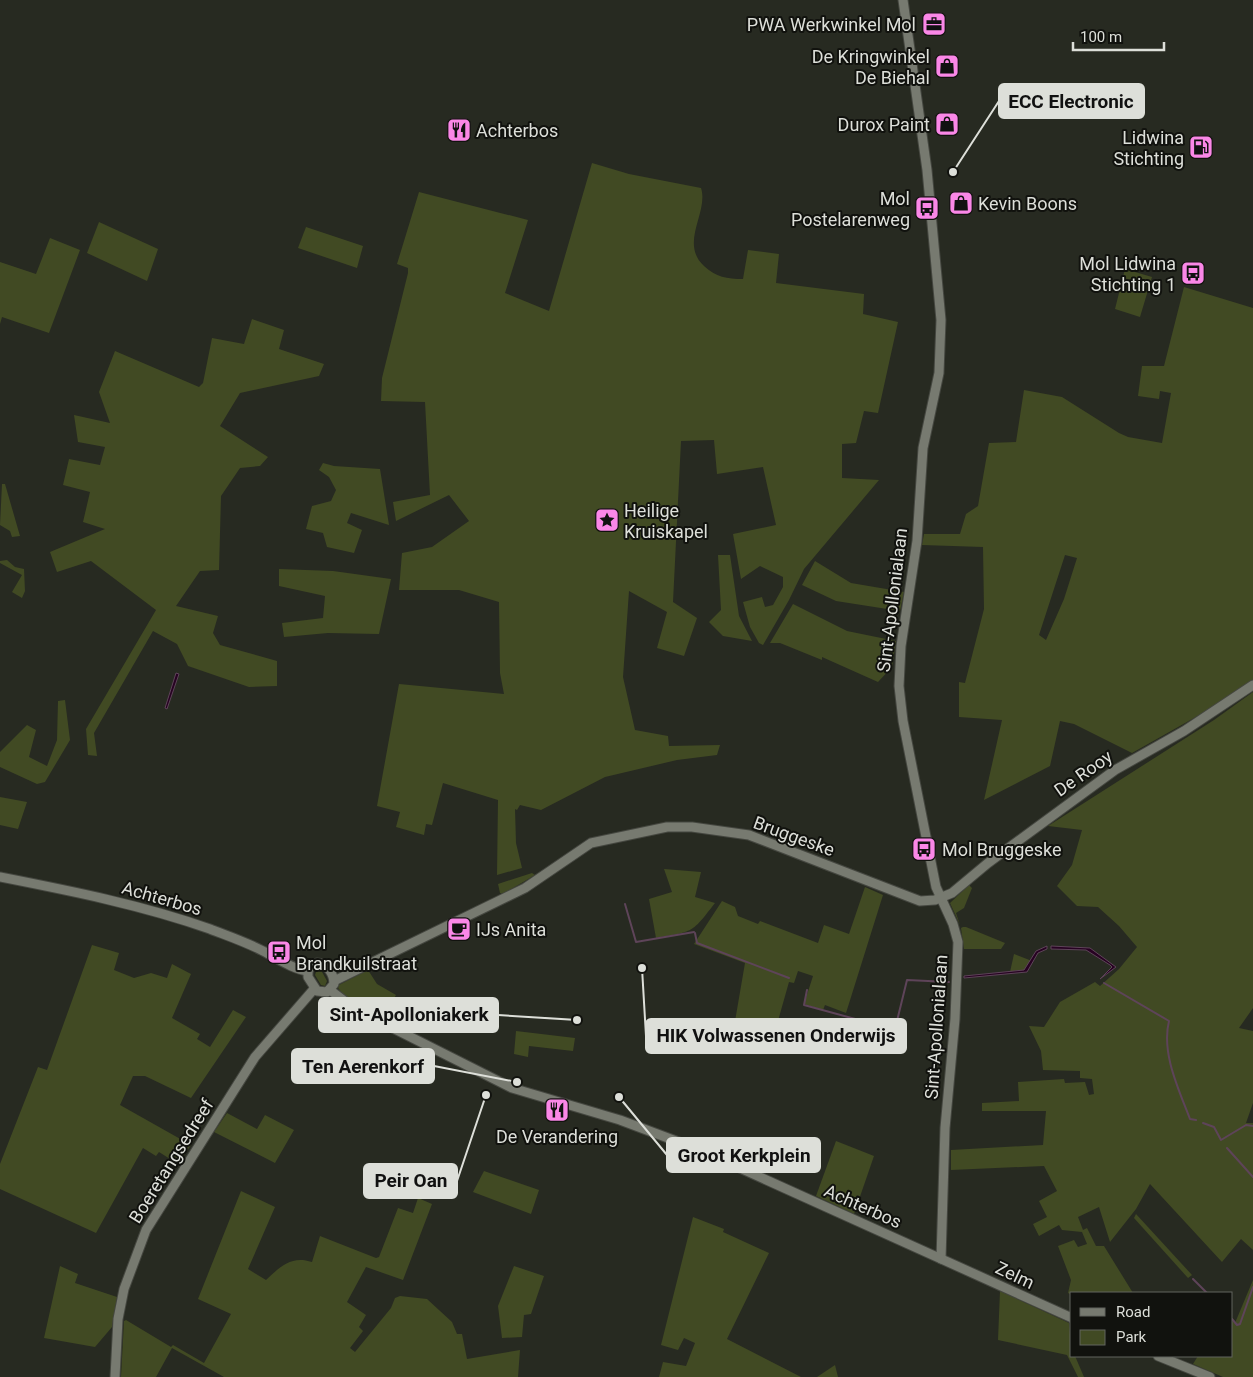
<svg xmlns="http://www.w3.org/2000/svg" width="1253" height="1377" font-family="Roboto,sans-serif">
  <style>
    .green { fill: #414a23; fill-rule: evenodd }
    .water { fill: #270222; stroke: #5e4459 }
    .lines { fill: none; stroke-linecap: round; stroke-linejoin: round }
    .stream { stroke: #5e4459; stroke-width: 2 }
    .minor-casing { stroke: #454740; stroke-width: 11 }
    .minor { stroke: #777a70; stroke-width: 9 }
    .labels { text-anchor: middle; dominant-baseline: central; stroke-width: 4; stroke-linejoin: round; paint-order: stroke }
    .poi-label { font-size: 18px; fill: #dddfd9; stroke: #11120e; text-anchor: end }
    .street-label { font-size: 18px; fill: #dddfd9; stroke: #11120e }
    .leader { fill: none; stroke: #dddfd9; stroke-width: 2 }
    .callout-dot { fill: #dddfd9; stroke: #11120e; stroke-width: 2 }
    .callout { fill: #dddfd9; stroke: #dddfd9; stroke-width: 2 }
    .callout-label { font-size: 19px; text-anchor: middle; font-weight: bold; fill: #111 }
  </style>
  <rect width="100%" height="100%" fill="#272a21"/>
  <g class="green">
    <path d="M592 163 629 174 701 188C709 212 679 243 704 266 716 277 727 279 743 279L748 250 779 254 776 283 864 294 863 314 898 322 878 413 864 411 856 443 842 444V478L879 480 804 569 789 600 763 645 759 643 750 627 743 602 762 597 765 607 773 605 783 587V577L760 566 741 579 733 534 776 525 763 467 717 474 714 440 681 441 673 602 697 618 684 656 657 648 667 612 629 591 623 677 635 730 668 736 669 746 720 745 717 755 677 760 605 777 541 810 520 805 517 810 515 809 516 843 522 868 497 875 498 800 443 783 432 825 426 824 424 835 396 827 400 812 377 806 399 684 504 694 500 673 499 602 459 590H399L402 553 432 547 469 521 449 495 396 521 393 502 430 495 425 402 381 401 382 378 408 273V268L397 264 419 192 528 220 505 293 549 311Z"/>
    <polygon points="99,222 158,249 147,281 87,253"/>
    <polygon points="306,227 363,246 357,268 298,248"/>
    <polygon points="50,238 80,250 49,333 2,317 0,324 0,262 36,274"/>
    <polygon points="1125,269 1152,277 1140,317 1115,309"/>
    <path d="M1184 287 1253 308V680L1210 709 1132 753 1074 724 1060 721 1050 766 984 800 1002 720 959 717V682L965 683 984 609 983 547 922 545 924 534H960L966 514 978 506 989 443 1016 442 1024 390 1062 397 1119 433 1128 437 1162 443 1171 393 1160 391 1159 399 1138 396 1142 366H1164ZM1065 555 1077 558 1064 599 1046 640 1039 635Z"/>
    <polygon points="252,319 284,330 279,349 324,364 319,376 240,393 220,426 268,457 260,466 240,468 221,496 219,570 200,571 176,606 218,616 213,633 220,645 277,661 277,686 249,687 188,666 177,644 153,631 94,733 97,756 88,755 86,729 156,610 91,561 57,572 50,552 105,529 83,522 90,492 63,485 69,459 100,465 105,447 78,442 74,415 110,423 99,392 115,351 199,387 203,383 212,338 244,344"/>
    <polygon points="323,463 334,466 380,469 389,525 351,513 347,523 362,530 354,553 327,547 323,533 306,529 312,506 331,501 336,490 329,477 319,470"/>
    <polygon points="2,484 5,484 20,536 12,537 10,531 0,525"/>
    <polygon points="718,555 730,555 739,616 752,641 723,636 709,622 721,610"/>
    <polygon points="7,560 15,567 24,569 25,591 22,598 12,592 22,575 0,563 0,561"/>
    <polygon points="815,561 851,583 904,592 900,611 836,601 802,585"/>
    <polygon points="279,569 333,571 391,579 379,634 328,633 284,637 282,623 323,618 325,596 279,586"/>
    <polygon points="793,604 847,631 896,641 892,667 878,682 822,657 822,660 780,643 770,643"/>
    <polygon points="1253,692 1253,1008 1239,1028 1253,1031 1253,1103 1246,1123 1253,1123 1253,1250 1241,1239 1222,1262 1150,1184 1136,1209 1110,1242 1099,1207 1078,1217 1083,1230 1087,1228 1096,1246 1104,1246 1133,1293 1072,1293 1072,1295 1068,1293 1071,1280 1058,1246 1074,1240 1078,1247 1087,1244 1082,1232 1062,1230 1059,1225 1039,1236 1033,1224 1047,1217 1039,1201 1057,1191 1044,1166 951,1170 951,1150 1043,1145 1046,1111 982,1111 982,1103 1019,1101 1018,1082 1064,1079 1065,1083 1085,1082 1089,1095 1094,1094 1092,1079 1080,1078 1080,1071 1043,1070 1041,1051 1029,1026 1044,1027 1060,1002 1095,982 1100,986 1119,969 1137,947 1119,926 1098,907 1077,906 1057,886 1072,865 1082,830 1048,826 1214,720"/>
    <polygon points="65,700 70,740 45,782 37,784 0,767 0,752 27,725 36,730 29,757 47,766 57,740 58,701"/>
    <polygon points="0,797 27,802 18,829 0,825"/>
    <path d="M664 869 701 872 695 897 715 903C691 934 694 931 656 938L649 899 672 892Z"/>
    <polygon points="532,873 535,875 503,894 500,893 498,884"/>
    <polygon points="969,885 972,888 964,908 956,913 960,925 950,903"/>
    <polygon points="865,887 883,895 846,1013 825,1005 823,1010 804,1004 813,976 798,971 794,983 789,982 772,1042 734,1027 745,963 694,944 722,901 735,907 738,916 758,924 760,921 818,943 824,925 849,934"/>
    <polygon points="963,927 966,927 1005,943 1001,949 964,949 961,928"/>
    <polygon points="92,945 119,953 114,970 134,978 151,973 167,978 172,964 191,974 172,1018 200,1034 197,1039 210,1047 233,1010 246,1017 191,1098 145,1076 133,1076 120,1105 191,1145 178,1164 159,1152 156,1156 143,1148 96,1233 0,1189 0,1164 38,1067 47,1070"/>
    <polygon points="1014,954 1032,961 1024,971 1010,972"/>
    <polygon points="317,969 321,970 327,981 325,986 321,985 315,975"/>
    <polygon points="368,970 377,984 396,995 383,1018 346,998 338,988 339,985"/>
    <polygon points="516,1031 575,1038 573,1051 529,1046 528,1057 514,1054"/>
    <polygon points="227,1113 257,1129 265,1115 294,1130 275,1163 214,1132"/>
    <polygon points="836,1141 874,1156 854,1214 816,1196"/>
    <polygon points="484,1171 539,1190 531,1214 473,1192"/>
    <path d="M241 1191 275 1207 248 1269 266 1280C280 1267 291 1255 312 1262L320 1236 376 1258 379 1257 398 1208 413 1213 418 1198 432 1204 403 1280 366 1267 347 1302 366 1315 359 1327 363 1331 350 1348 355 1352 391 1308 395 1298 400 1296 427 1299 452 1322 457 1334H462L467 1359 520 1350 518 1377H224L172 1348 156 1377H121L124 1321 126 1320 171 1347 173 1345 204 1363 231 1314 198 1299Z"/>
    <polygon points="1136,1214 1192,1275 1188,1278 1134,1218"/>
    <polygon points="693,1217 724,1229 723,1232 769,1253 727,1339 801,1377 659,1377 663,1362 686,1366 695,1343 684,1338 678,1350 661,1345"/>
    <polygon points="60,1266 78,1274 75,1283 117,1297 112,1327 95,1347 44,1338"/>
    <polygon points="514,1266 544,1276 531,1314 524,1315 522,1337 502,1338 498,1306"/>
    <polygon points="1253,1280 1253,1377 1223,1377 1193,1364 1198,1356 1232,1356 1232,1321 1235,1323"/>
    <polygon points="1000,1291 1069,1323 1072,1356 1075,1356 1084,1377 1078,1377 1067,1355 998,1340"/>
    <polygon points="835,1365 838,1377 817,1377"/>
  </g>
  <g class="water">
    <polygon points="176,673 179,674 167,709 165,708"/>
    <polygon points="1047,946 1047,949 1038,953 1027,972 964,978 964,976 1024,970 1036,951"/>
    <polygon points="1051,946 1090,948 1116,967 1100,979 1112,967 1110,965 1086,950 1051,949"/>
  </g>
  <g class="lines">
    <g class="stream">
      <polyline points="625,904 636,942 694,932"/>
      <polyline points="695,933 697,943 789,978"/>
      <path d="M1104 983 1169 1021C1161 1053 1179 1090 1190 1119L1196 1120"/>
      <polyline points="807,990 804,1005 859,1020 894,1027 896,1025 907,980 949,982"/>
      <polyline points="1203,1123 1214,1127 1221,1140 1246,1125 1253,1126"/>
      <polyline points="1227,1148 1253,1177"/>
      <polyline points="1193,1279 1207,1293"/>
      <polyline points="1232,1319 1237,1325 1240,1324 1253,1287"/>
    </g>
    <g class="minor-casing">
      <g id="minor">
        <polyline points="903,0 927,170 941,320 939,373 923,448 917,541 901,646 899,686 903,721 936,887 953,924 958,942 955,1019 945,1128 941,1259"/>
        <path d="M0 877C71 891 142 905 210 929 228 936 246 942 263 951 277 958 292 969 308 971"/>
        <path d="M317 963C327 963 334 974 334 984L327 992 317 991 308 977V969Z"/>
        <polyline points="334,981 525,888 591,843 667,827 692,827 749,835 920,901 935,900 952,893 988,863 1115,770 1184,731 1253,685"/>
        <polyline points="330,990 355,1009 512,1088 620,1120 700,1150 1072,1318"/>
        <polyline points="1158,1356 1210,1377"/>
        <polyline points="115,1377 118,1319 124,1289 146,1230 255,1057 314,989"/>
      </g>
    </g>
    <use href="#minor" class="minor"/>
  </g>
  <defs>
    <g id="office-square" transform="scale(1.25)"><rect x="-9" y="-9" width="18" height="18" rx="4" fill="#fa87e7" stroke="#11120e"/><path d="M-6-3h4V-5.5h4V-3h4V5H-6ZM-1-4.5V-3h2v-1.5ZM-6 0V1H6V0Z" fill="#111"/></g>
    <g id="shop-square" transform="scale(1.25)"><rect x="-9" y="-9" width="18" height="18" rx="4" fill="#fa87e7" stroke="#11120e"/><path d="M-5-2.5h2.3a2.7 3.5 0 0 1 5.4 0H5L5.5 6h-11ZM-1.5-2.5h3a1.5 2.3 0 0 0-3 0Z" fill="#111"/></g>
    <g id="restaurant-square" transform="scale(1.25)"><rect x="-9" y="-9" width="18" height="18" rx="4" fill="#fa87e7" stroke="#11120e"/><path d="M-5-6h1v4h1v-4h1v4h1v-4h1v5L-1.5 .5V6h-2V.5L-5-1ZM5-6V6H3V1.5H1.5Q1.5-4 5-6Z" fill="#111"/></g>
    <g id="fuel-square" transform="scale(1.25)"><rect x="-9" y="-9" width="18" height="18" rx="4" fill="#fa87e7" stroke="#11120e"/><path d="M-5.5-6h7V0h2V4h1.3V-2.5L3-4.5l.8-.8L6-3V5H2.5V1h-1V6h-7ZM-4.2-4.7v3.2H.2V-4.7Z" fill="#111"/></g>
    <g id="bus-square" transform="scale(1.25)"><rect x="-9" y="-9" width="18" height="18" rx="4" fill="#fa87e7" stroke="#11120e"/><path d="M-5-6H5V4H4V6H2V4H-2V6H-4V4H-5ZM-3.5-4V0h7V-4ZM-3.5 1.2v1.5H-2V1.2ZM2 1.2v1.5H3.5V1.2Z" fill="#111"/></g>
    <g id="sight-square" transform="scale(1.25)"><rect x="-9" y="-9" width="18" height="18" rx="4" fill="#fa87e7" stroke="#11120e"/><path d="M0-6L1.8-2.2L6-1.7L2.9 1.2L3.7 5.4L0 3.3L-3.7 5.4L-2.9 1.2L-6-1.7L-1.8-2.2Z" fill="#111"/></g>
    <g id="cafe-square" transform="scale(1.25)"><rect x="-9" y="-9" width="18" height="18" rx="4" fill="#fa87e7" stroke="#11120e"/><path d="M-5.5-4.5H6V0H3Q3 3.5 0 3.5H-2.5Q-5.5 3.5-5.5 0ZM3-3.2v2h1.7v-2ZM-6 4.5H4V6H-6Z" fill="#111"/></g>
  </defs>
  <g fill-rule="evenodd">
    <use href="#office-square" x="934" y="24"/>
    <use href="#shop-square" x="947" y="66"/>
    <use href="#shop-square" x="947" y="124"/>
    <use href="#restaurant-square" x="459" y="130"/>
    <use href="#fuel-square" x="1201" y="147"/>
    <use href="#shop-square" x="961" y="203"/>
    <use href="#bus-square" x="927" y="208"/>
    <use href="#bus-square" x="1193" y="273"/>
    <use href="#sight-square" x="607" y="520"/>
    <use href="#bus-square" x="924" y="849"/>
    <use href="#cafe-square" x="459" y="929"/>
    <use href="#bus-square" x="279" y="952"/>
    <use href="#restaurant-square" x="557" y="1110"/>
  </g>
  <g class="labels">
    <g class="poi-label">
      <text x="916" y="24">PWA Werkwinkel Mol</text>
      <text x="930" y="56">De Kringwinkel<tspan x="930" dy="21">De Biehal</tspan></text>
      <text x="930" y="124">Durox Paint</text>
      <text x="476" y="130" text-anchor="start">Achterbos</text>
      <text x="1184" y="137">Lidwina<tspan x="1184" dy="21">Stichting</tspan></text>
      <text x="910" y="198">Mol<tspan x="910" dy="21">Postelarenweg</tspan></text>
      <text x="978" y="203" text-anchor="start">Kevin Boons</text>
      <text x="1176" y="263">Mol Lidwina<tspan x="1176" dy="21">Stichting 1</tspan></text>
      <text x="624" y="510" text-anchor="start">Heilige<tspan x="624" dy="21">Kruiskapel</tspan></text>
      <text x="942" y="849" text-anchor="start">Mol Bruggeske</text>
      <text x="476" y="929" text-anchor="start">IJs Anita</text>
      <text x="296" y="942" text-anchor="start">Mol<tspan x="296" dy="21">Brandkuilstraat</tspan></text>
      <text x="557" y="1136" text-anchor="middle">De Verandering</text>
    </g>
    <g class="street-label">
      <text transform="translate(892 600) rotate(-83)">Sint-Apollonialaan</text>
      <text transform="translate(1083 773) rotate(-35)">De Rooy</text>
      <text transform="translate(794 836) rotate(20)">Bruggeske</text>
      <text transform="translate(162 898) rotate(16)">Achterbos</text>
      <text transform="translate(936 1027) rotate(-86)">Sint-Apollonialaan</text>
      <text transform="translate(171 1161) rotate(-58)">Boeretangsedreef</text>
      <text transform="translate(863 1206) rotate(24)">Achterbos</text>
      <text transform="translate(1015 1275) rotate(25)">Zelm</text>
    </g>
  </g>
  <path class="leader" d="M953 172L999 101M577 1020L498 1015M642 968L646 1036M517 1082L434 1066M619 1097L667 1155M486 1095L457 1181"/>
  <g class="callout-dot">
    <circle cx="953" cy="172" r="5"/>
    <circle cx="577" cy="1020" r="5"/>
    <circle cx="642" cy="968" r="5"/>
    <circle cx="517" cy="1082" r="5"/>
    <circle cx="619" cy="1097" r="5"/>
    <circle cx="486" cy="1095" r="5"/>
  </g>
  <g class="callout">
    <rect x="999" y="84" width="145" height="34" rx="5"/>
    <rect x="319" y="998" width="179" height="34" rx="5"/>
    <rect x="646" y="1019" width="260" height="34" rx="5"/>
    <rect x="292" y="1049" width="142" height="34" rx="5"/>
    <rect x="667" y="1138" width="153" height="34" rx="5"/>
    <rect x="364" y="1164" width="93" height="34" rx="5"/>
  </g>
  <g class="callout-label">
    <text x="1071" y="108">ECC Electronic</text>
    <text x="409" y="1021">Sint-Apolloniakerk</text>
    <text x="776" y="1042">HIK Volwassenen Onderwijs</text>
    <text x="363" y="1073">Ten Aerenkorf</text>
    <text x="744" y="1162">Groot Kerkplein</text>
    <text x="411" y="1187">Peir Oan</text>
  </g>
  <rect x="1070" y="1292" width="162" height="65" fill="#11120e" stroke="#63645f"/>
  <rect x="1080" y="1308" width="25" height="8" fill="#777a70" stroke="#63645f"/>
  <text x="1116" y="1317" font-size="15" fill="#dddfd9">Road</text>
  <rect x="1080" y="1330" width="25" height="15" fill="#414a23" stroke="#63645f"/>
  <text x="1116" y="1342" font-size="15" fill="#dddfd9">Park</text>
  <path d="M1073 42v8h91v-8" fill="none" stroke="#dddfd9" stroke-width="2.5"/>
  <text x="1080" y="42" font-size="15" fill="#dddfd9" stroke="#11120e" stroke-width="4" paint-order="stroke">100 m</text>
</svg>
